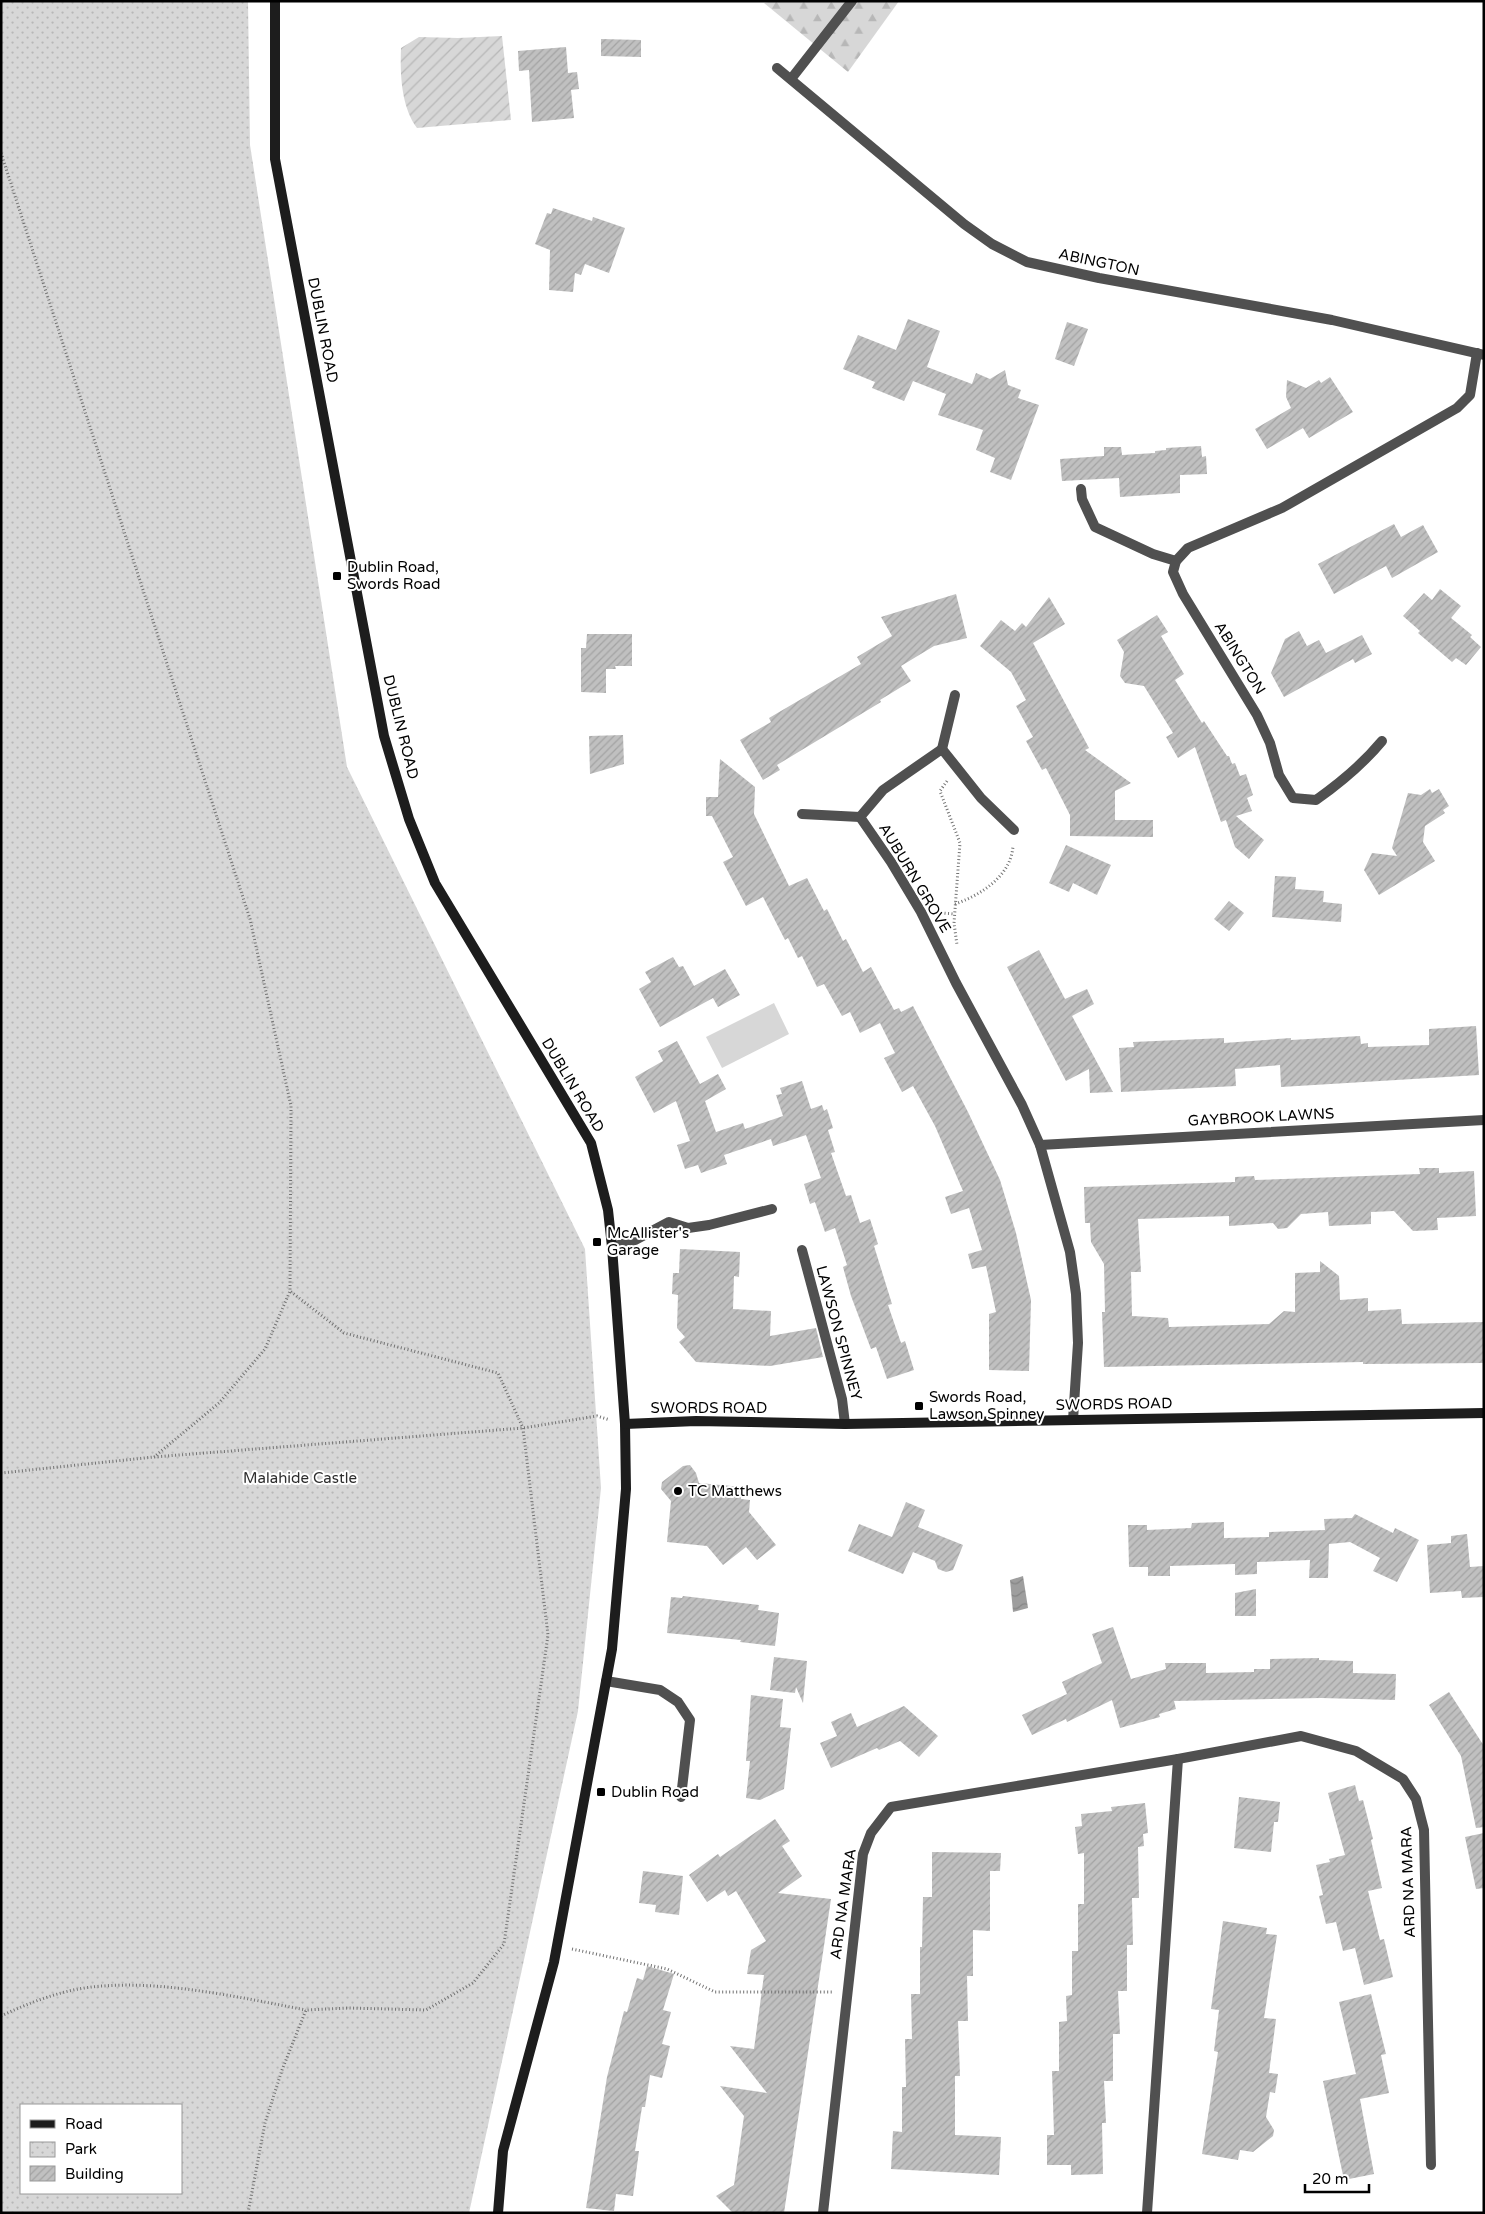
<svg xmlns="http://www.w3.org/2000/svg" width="1485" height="2214" font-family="'Varela Round',sans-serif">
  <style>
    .grass { fill: #d7d7d7 }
    .forest { fill: url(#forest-firs) }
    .park { fill: url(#park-dots); fill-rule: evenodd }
    .garden { fill: url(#garden-furrows) }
    .water { fill: url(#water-waves) }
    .building { fill: url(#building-hatch) }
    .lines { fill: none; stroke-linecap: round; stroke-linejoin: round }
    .path { stroke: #727272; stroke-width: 3; stroke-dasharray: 1 2.5; stroke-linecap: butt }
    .service { stroke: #505050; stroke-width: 10 }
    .minor { stroke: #505050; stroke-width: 10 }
    .secondary { stroke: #1d1d1d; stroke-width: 10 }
    .poi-dot { fill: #000; stroke: #fff; stroke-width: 2 }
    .labels { text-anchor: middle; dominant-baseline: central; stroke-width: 4; stroke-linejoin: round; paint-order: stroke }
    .street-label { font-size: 15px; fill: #000; stroke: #fff }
    .poi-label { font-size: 15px; fill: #000; stroke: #fff; text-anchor: start }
    .park-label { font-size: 15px; fill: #2e2e2e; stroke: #fff }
  </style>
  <defs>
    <pattern id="forest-firs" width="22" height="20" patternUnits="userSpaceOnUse" patternTransform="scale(1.25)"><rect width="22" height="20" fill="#d7d7d7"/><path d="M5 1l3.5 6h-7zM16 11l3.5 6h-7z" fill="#b7b7b7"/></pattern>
    <pattern id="park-dots" width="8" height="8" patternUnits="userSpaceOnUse" patternTransform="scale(1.25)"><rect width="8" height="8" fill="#d7d7d7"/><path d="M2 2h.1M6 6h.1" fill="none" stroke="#b7b7b7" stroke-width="1.8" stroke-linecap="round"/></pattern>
    <pattern id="garden-furrows" width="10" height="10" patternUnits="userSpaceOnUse" patternTransform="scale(1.25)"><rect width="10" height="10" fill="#d7d7d7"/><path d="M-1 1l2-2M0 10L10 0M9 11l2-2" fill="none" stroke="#b7b7b7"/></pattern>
    <pattern id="water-waves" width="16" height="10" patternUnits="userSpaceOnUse" patternTransform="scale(1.25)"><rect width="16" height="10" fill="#9e9e9e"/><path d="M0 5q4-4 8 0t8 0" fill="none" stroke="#868686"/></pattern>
    <pattern id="building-hatch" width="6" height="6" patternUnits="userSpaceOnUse" patternTransform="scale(1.25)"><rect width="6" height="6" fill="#c0c0c0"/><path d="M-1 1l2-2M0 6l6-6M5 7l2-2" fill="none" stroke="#a3a3a3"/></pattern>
  </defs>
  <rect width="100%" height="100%" fill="#fff"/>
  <polygon class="grass" points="774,1003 789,1034 722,1068 706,1037"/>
  <polygon class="forest" points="773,1 899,1 848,72 764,3"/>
  <path class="park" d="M1 1H248L250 145 347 767 585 1249 601 1488 578 1711 469 2213H1ZM21 2105H181V2193H21Z"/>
  <path class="garden" d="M502 36 511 120 417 128C401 106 400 74 401 48L419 37 458 38Z"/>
  <polygon class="water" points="1023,1576 1028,1608 1013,1612 1010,1580"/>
  <g class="building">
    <polygon points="601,39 641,40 641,57 601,56"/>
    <polygon points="566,47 568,73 577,72 579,89 571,90 574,118 532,122 529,70 519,71 518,51"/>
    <polygon points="553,208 592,221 593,217 625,228 609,273 585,264 581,275 575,273 573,292 549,290 550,250 535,244 547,213 551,214"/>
    <polygon points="908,319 940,331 927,367 972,384 976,373 990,379 1005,370 1008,385 1021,390 1018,398 1039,405 1011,480 990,472 995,458 976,450 983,430 938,415 946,394 913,381 904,401 872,388 875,382 843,369 858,335 896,350"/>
    <polygon points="1067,322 1088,329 1074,366 1055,359"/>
    <polygon points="1330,377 1353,412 1309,438 1303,428 1267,449 1255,429 1291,408 1286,397 1287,380 1306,388 1319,380 1321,383"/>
    <polygon points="1201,446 1202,457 1206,456 1207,474 1180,475 1180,493 1120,497 1119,478 1062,481 1060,459 1104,456 1104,447 1121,447 1122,455 1155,453 1155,451 1166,450 1166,448"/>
    <polygon points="1394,524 1401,537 1423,525 1438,552 1392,578 1386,566 1334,594 1318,564"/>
    <polygon points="1440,589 1461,606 1451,618 1472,635 1470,637 1481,647 1466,665 1456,658 1452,662 1418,633 1420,631 1403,616 1424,593 1432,600"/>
    <polygon points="956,594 967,638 934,646 901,666 911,681 880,700 881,702 777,765 780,770 763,780 740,740 771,722 769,718 861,664 857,657 892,636 881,617"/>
    <polygon points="1049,597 1065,624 1033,643 1089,748 1085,750 1131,783 1115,791 1115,820 1153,820 1153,837 1070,836 1070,815 1046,768 1042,770 1026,741 1033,737 1016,706 1026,700 1011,672 980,646 1001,620 1015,631 1022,623 1026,627"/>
    <polygon points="1157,615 1168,632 1161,636 1184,674 1175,680 1202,723 1204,721 1227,756 1229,756 1232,764 1235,763 1240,776 1246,774 1253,795 1247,798 1252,811 1236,816 1264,840 1249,859 1235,847 1226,820 1221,822 1195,747 1178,758 1166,737 1173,733 1144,686 1125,683 1120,676 1124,652 1117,640"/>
    <polygon points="1299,631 1307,646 1319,640 1326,653 1362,635 1372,654 1355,663 1353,659 1284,697 1271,673 1285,639"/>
    <polygon points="587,634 632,634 632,666 615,666 616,669 606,669 606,693 581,692 581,648 586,648"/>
    <polygon points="623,735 624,764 590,774 589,736"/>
    <polygon points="720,759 755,787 754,814 789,886 807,878 824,911 827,909 843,941 846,939 863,972 871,967 894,1010 899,1008 901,1012 913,1006 968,1112 1000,1180 1016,1233 1031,1300 1029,1371 989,1370 989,1314 996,1312 986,1266 972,1269 968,1254 982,1250 969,1208 951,1214 945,1197 963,1191 935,1126 913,1086 902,1092 884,1058 895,1053 880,1023 860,1033 850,1012 842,1016 824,984 817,987 802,956 798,958 788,938 785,940 763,897 746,906 723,862 733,857 712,816 706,816 706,797 718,797"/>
    <polygon points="1430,789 1432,793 1439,789 1449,806 1443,810 1445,813 1425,826 1423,842 1435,861 1379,895 1364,870 1372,853 1397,856 1392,848 1408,793 1421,795"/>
    <polygon points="1066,845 1111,865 1097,895 1073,883 1069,892 1049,883"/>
    <polygon points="1275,876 1296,877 1295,889 1324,891 1323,902 1342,904 1341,922 1272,917"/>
    <polygon points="1229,901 1244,913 1229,931 1214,919"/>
    <polygon points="1039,950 1065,999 1087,989 1094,1004 1072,1016 1113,1092 1090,1093 1089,1069 1066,1081 1007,967"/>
    <polygon points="673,957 679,967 683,966 694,986 725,969 740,995 718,1007 713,998 660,1027 639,989 651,982 645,972"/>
    <polygon points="1476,1026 1479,1075 1281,1087 1280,1065 1235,1069 1236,1086 1121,1092 1119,1048 1134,1047 1133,1042 1224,1038 1224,1043 1291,1038 1291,1040 1360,1036 1361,1044 1368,1043 1368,1047 1429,1045 1429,1029"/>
    <polygon points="677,1041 700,1084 718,1074 726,1089 705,1101 716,1132 743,1123 745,1129 783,1116 776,1095 782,1094 780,1088 802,1081 811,1109 822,1105 824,1111 827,1109 833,1128 828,1130 835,1152 831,1153 846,1196 851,1195 860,1223 870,1219 878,1244 874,1246 892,1304 888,1305 901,1343 905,1341 914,1370 887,1379 876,1347 871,1349 851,1296 843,1267 847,1265 835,1228 825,1232 815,1202 810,1204 804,1184 821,1178 806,1135 773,1146 771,1139 724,1155 727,1164 701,1173 698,1165 685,1169 677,1145 690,1141 676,1101 654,1113 635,1077 663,1061 658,1051"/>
    <polygon points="1419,1168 1439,1168 1439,1173 1474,1171 1476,1216 1437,1218 1438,1230 1413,1231 1394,1211 1371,1212 1371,1224 1329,1226 1328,1212 1301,1214 1287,1228 1278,1229 1273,1223 1229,1226 1229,1216 1138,1219 1141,1272 1131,1272 1132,1316 1168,1318 1169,1327 1269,1324 1284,1311 1295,1312 1295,1273 1320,1272 1320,1261 1339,1276 1340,1300 1368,1298 1368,1311 1401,1309 1402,1324 1484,1322 1484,1363 1363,1364 1363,1362 1104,1367 1102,1312 1105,1312 1104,1264 1091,1242 1090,1223 1085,1223 1084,1187 1235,1182 1235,1177 1254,1176 1255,1180 1420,1174"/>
    <polygon points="680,1249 740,1252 739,1277 734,1276 733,1309 771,1311 770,1336 816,1328 823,1357 770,1366 696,1362 679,1342 685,1337 677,1328 678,1295 672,1294 673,1273 679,1273"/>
    <polygon points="690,1465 696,1473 699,1483 742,1487 741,1499 750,1500 749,1512 776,1545 757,1560 746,1547 723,1565 707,1546 667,1542 671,1501 661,1489 662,1482 683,1466"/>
    <polygon points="906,1502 925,1510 918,1527 963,1545 953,1570 946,1572 938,1569 935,1561 913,1552 903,1574 848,1551 859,1524 892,1537"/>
    <polygon points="1355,1514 1393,1533 1395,1528 1419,1540 1397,1582 1373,1571 1380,1558 1350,1542 1329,1544 1328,1578 1309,1578 1310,1560 1257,1562 1257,1574 1235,1575 1235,1564 1170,1566 1170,1576 1148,1576 1148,1567 1129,1567 1128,1525 1147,1525 1147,1530 1191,1528 1192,1523 1224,1522 1224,1538 1269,1537 1269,1532 1325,1530 1324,1519 1352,1518"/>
    <polygon points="1467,1534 1470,1567 1484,1566 1484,1597 1462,1598 1461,1591 1430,1593 1427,1545 1451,1543 1451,1536"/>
    <polygon points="1256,1589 1256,1616 1235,1616 1235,1593"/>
    <polygon points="683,1596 759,1605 758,1610 779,1613 775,1646 740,1642 741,1640 667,1633 671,1597 682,1598"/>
    <polygon points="1113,1627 1131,1679 1166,1669 1165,1663 1206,1663 1206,1673 1254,1672 1254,1669 1270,1669 1270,1659 1319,1658 1319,1660 1353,1661 1353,1673 1396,1674 1395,1700 1321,1698 1174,1701 1176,1709 1159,1714 1160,1717 1120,1728 1112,1700 1067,1722 1066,1719 1032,1735 1022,1715 1067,1694 1062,1682 1102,1663 1092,1634"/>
    <polygon points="774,1657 807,1661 803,1703 796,1687 795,1693 770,1690"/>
    <polygon points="1449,1692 1484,1746 1484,1827 1476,1828 1461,1756 1429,1705"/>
    <polygon points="751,1695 783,1699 780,1727 791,1728 784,1789 760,1800 746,1798 750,1761 746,1761"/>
    <polygon points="904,1706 938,1736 919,1757 900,1741 879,1750 877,1748 831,1768 820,1743 837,1736 831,1722 851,1713 857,1727"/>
    <polygon points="1355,1785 1359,1801 1363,1800 1373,1839 1371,1840 1382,1888 1368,1891 1380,1940 1384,1939 1393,1977 1364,1985 1355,1948 1343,1951 1336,1922 1326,1924 1319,1896 1323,1895 1316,1865 1330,1862 1329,1859 1345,1855 1328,1793"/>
    <polygon points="1239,1797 1280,1802 1278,1822 1274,1822 1271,1852 1234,1848"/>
    <polygon points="1145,1803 1148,1833 1143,1834 1144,1846 1138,1847 1139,1898 1132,1898 1133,1945 1127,1945 1127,1991 1118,1991 1120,2034 1113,2034 1113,2081 1104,2081 1106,2123 1102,2123 1103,2174 1071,2175 1071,2165 1047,2165 1047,2135 1054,2135 1052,2071 1059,2071 1059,2022 1067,2021 1066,1996 1072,1995 1072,1951 1078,1951 1078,1904 1084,1904 1084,1853 1078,1854 1075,1827 1082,1826 1081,1814 1112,1811 1111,1807"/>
    <polygon points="775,1819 790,1841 782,1846 802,1876 778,1893 831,1899 784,2213 733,2213 716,2196 734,2185 744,2116 720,2086 767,2093 730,2046 754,2049 764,1975 747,1974 751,1950 766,1941 736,1891 728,1896 725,1890 707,1902 689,1875 718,1854 720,1857"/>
    <polygon points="1484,1833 1484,1888 1476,1889 1465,1837"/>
    <polygon points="932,1852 1001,1853 1000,1871 990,1871 990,1931 973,1930 973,1976 967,1976 968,2021 958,2021 960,2076 955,2076 955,2135 1001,2137 999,2175 891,2169 893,2131 902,2132 902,2087 906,2087 905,2039 912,2039 911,1994 920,1994 920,1947 922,1947 923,1897 932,1897"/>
    <polygon points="643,1871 683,1876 679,1915 655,1912 656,1905 639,1903"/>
    <polygon points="1223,1921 1267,1928 1266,1934 1277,1935 1264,2018 1276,2019 1269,2073 1278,2074 1275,2093 1270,2092 1266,2117 1274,2130 1273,2136 1253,2152 1240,2150 1238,2160 1202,2154 1218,2052 1214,2051 1219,2010 1211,2009"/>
    <polygon points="647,1966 674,1974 663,2010 671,2012 662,2044 670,2046 662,2078 650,2075 645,2107 642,2107 635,2151 639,2151 633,2196 616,2194 614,2211 586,2208 607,2077 624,2011 627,2012 637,1978 643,1980"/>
    <polygon points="1371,1994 1386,2054 1381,2055 1389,2093 1360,2099 1374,2174 1344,2180 1323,2081 1356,2074 1339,2002"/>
  </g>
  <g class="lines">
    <g class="path">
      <polyline points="1,153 250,919 291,1106 290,1291 265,1349 219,1403 154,1457"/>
      <polyline points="947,781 940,791 960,843 954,923 957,945"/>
      <path d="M955 904C981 895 1011 876 1013 846"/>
      <polyline points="938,915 942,913 954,914"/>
      <polyline points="1,1473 154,1457 523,1428 597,1416 610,1420"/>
      <polyline points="572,1949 667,1969 715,1992 834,1992"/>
      <path d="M1 2016C33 2001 67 1988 103 1986 167 1981 243 1998 306 2010"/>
      <polyline points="248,2213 265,2123 282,2070 306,2010 349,2008 426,2010 473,1983 504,1944 548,1635 523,1428 498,1373 344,1333 290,1291"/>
    </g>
    <g class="service">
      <polyline points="791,79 852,1"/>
      <polyline points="1081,489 1082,499 1095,527 1153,554 1176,561"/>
      <polyline points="612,1247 635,1240 669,1222 688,1228 709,1225 772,1209"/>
    </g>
    <g class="minor">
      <polyline points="777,68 964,224 992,244 1027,262 1099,278 1332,320 1484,355"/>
      <path d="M1382 741C1363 764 1340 783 1316 800L1293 798 1279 775 1270 743 1257 715 1183 594 1173 572 1176 561 1188 548 1282 508 1457 408 1470 395 1477 353"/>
      <polyline points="942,749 955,695"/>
      <polyline points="802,814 860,817"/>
      <polyline points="1014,830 981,798 942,749 883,790 860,817 891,862 921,912 956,983 1022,1105 1040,1145 1070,1252 1076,1294 1078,1343 1073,1420"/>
      <polyline points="1040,1145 1484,1120"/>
      <polyline points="802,1250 842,1399 845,1424"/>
      <polyline points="606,1681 660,1690 678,1702 690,1720 681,1797"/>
      <polyline points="823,2213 863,1854 871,1833 891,1807 1178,1759 1301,1736 1356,1751 1403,1779 1416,1799 1424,1830 1431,2165"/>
      <polyline points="1147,2213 1178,1759"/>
    </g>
    <g class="secondary">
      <polyline points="275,1 275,159 384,736 409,819 435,883 591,1143 608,1210 612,1247 625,1424 626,1489 612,1649 554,1962 503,2151 498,2213"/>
      <polyline points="625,1424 696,1421 845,1424 1484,1413"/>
    </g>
  </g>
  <g class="poi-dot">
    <rect x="332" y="571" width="10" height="10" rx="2.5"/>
    <rect x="592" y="1237" width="10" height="10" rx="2.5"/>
    <rect x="914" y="1401" width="10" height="10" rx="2.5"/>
    <circle cx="678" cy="1491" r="5"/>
    <rect x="596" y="1787" width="10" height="10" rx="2.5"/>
  </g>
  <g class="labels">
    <g class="street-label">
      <text transform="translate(1099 262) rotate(12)">ABINGTON</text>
      <text transform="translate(323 330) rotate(79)">DUBLIN ROAD</text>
      <text transform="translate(1240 658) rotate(58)">ABINGTON</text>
      <text transform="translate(401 727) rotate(76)">DUBLIN ROAD</text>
      <text transform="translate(915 878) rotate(59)">AUBURN GROVE</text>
      <text transform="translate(573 1085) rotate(59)">DUBLIN ROAD</text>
      <text transform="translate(1261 1117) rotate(-3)">GAYBROOK LAWNS</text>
      <text transform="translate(839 1333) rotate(75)">LAWSON SPINNEY</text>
      <text transform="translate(1114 1404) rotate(-1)">SWORDS ROAD</text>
      <text x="709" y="1408">SWORDS ROAD</text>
      <text transform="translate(1408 1882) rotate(-92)">ARD NA MARA</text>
      <text transform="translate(843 1904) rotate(-82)">ARD NA MARA</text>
    </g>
    <g class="poi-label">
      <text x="347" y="567">Dublin Road,<tspan x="347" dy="17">Swords Road</tspan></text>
      <text x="607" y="1233">McAllister's<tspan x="607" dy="17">Garage</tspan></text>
      <text x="929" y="1397">Swords Road,<tspan x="929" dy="17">Lawson Spinney</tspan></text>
      <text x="688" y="1491">TC Matthews</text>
      <text x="611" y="1792">Dublin Road</text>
    </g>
    <g class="park-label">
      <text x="300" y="1478">Malahide Castle</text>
    </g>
  </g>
  <rect width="1485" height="2214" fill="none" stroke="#000000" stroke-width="5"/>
  <rect x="20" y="2104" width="162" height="90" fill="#ffffff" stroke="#999999"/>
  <rect x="30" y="2120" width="25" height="8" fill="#1d1d1d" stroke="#999999"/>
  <text x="65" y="2129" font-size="15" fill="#000000">Road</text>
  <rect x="30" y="2142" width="25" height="15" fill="url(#park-dots)" stroke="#999999"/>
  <text x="65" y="2154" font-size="15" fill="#000000">Park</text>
  <rect x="30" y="2166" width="25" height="15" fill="url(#building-hatch)" stroke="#999999"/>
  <text x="65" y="2179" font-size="15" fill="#000000">Building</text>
  <path d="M1305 2184v8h64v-8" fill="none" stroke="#000000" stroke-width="2.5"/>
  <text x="1312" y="2184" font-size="15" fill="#000000" stroke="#ffffff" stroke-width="4" paint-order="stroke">20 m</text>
</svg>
